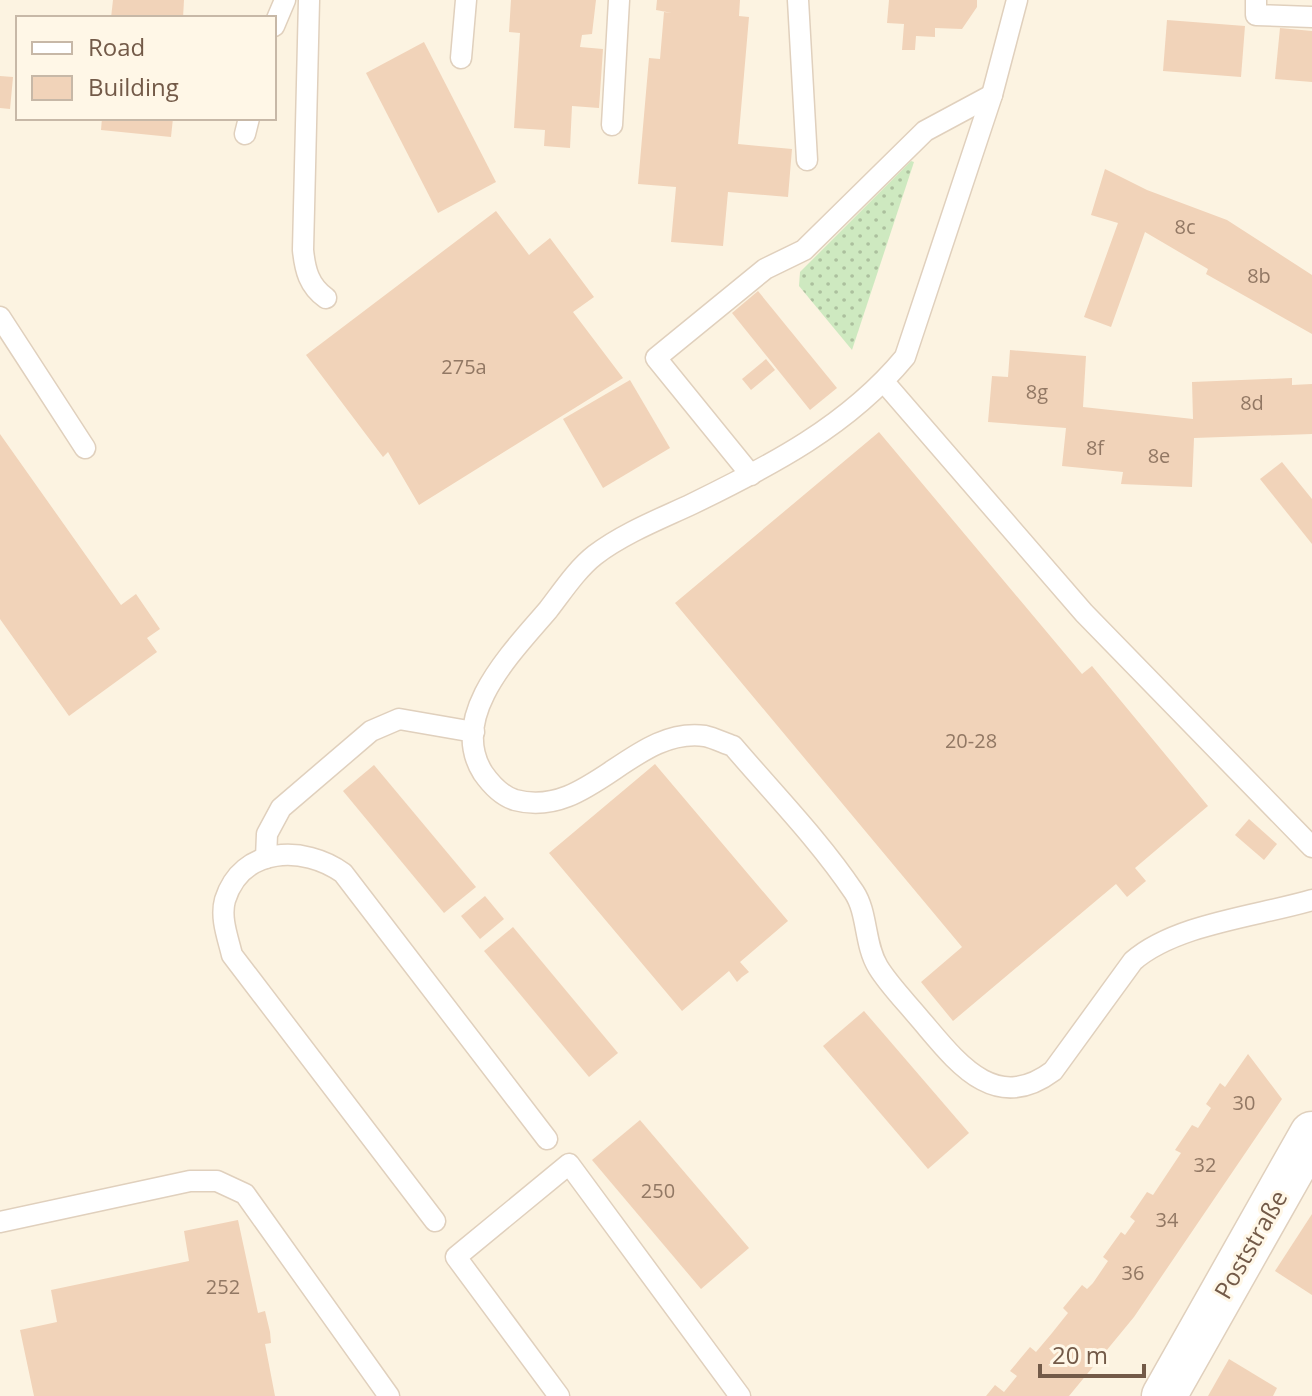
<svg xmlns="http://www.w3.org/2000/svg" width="1312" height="1396" font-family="'Open Sans',sans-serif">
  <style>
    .grass { fill: url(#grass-dots) }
    .building { fill: #f1d3b9 }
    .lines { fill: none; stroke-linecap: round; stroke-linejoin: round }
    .service-casing { stroke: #e0d0bd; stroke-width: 23 }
    .tertiary-casing { stroke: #e0d0bd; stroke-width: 47 }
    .service { stroke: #fff; stroke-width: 20 }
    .tertiary { stroke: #fff; stroke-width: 44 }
    .labels { text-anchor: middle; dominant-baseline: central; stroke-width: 6; stroke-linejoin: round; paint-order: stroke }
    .number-label { font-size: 20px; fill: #927864 }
    .street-label { font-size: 24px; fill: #735a48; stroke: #fff7e7 }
  </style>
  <defs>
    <pattern id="grass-dots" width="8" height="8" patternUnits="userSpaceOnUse" patternTransform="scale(2)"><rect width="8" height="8" fill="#cee9c0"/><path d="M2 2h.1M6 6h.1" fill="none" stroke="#acc09e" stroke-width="1.8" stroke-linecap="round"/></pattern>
  </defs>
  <rect width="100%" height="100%" fill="#fcf3e1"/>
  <polygon class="grass" points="911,161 914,162 852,350 799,286 800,272"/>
  <g class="building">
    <polygon points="113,0 184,0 183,18 111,18"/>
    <polygon points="511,0 596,0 592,34 582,35 580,47 603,49 599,108 572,106 570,148 544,146 545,130 514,128 520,33 509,32"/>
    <polygon points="657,0 740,0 739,16 749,17 738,144 792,149 788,197 728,192 723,246 671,242 676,187 638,184 649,58 660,59 664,12 672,13 656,10"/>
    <polygon points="889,0 977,0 977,7 962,29 935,28 935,37 916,36 915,50 902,50 904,24 887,23"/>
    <polygon points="1167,20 1245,26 1241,77 1163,71"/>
    <polygon points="1280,28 1312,31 1312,82 1275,79"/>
    <polygon points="424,42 496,182 438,213 366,73"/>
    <polygon points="0,76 13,77 10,109 0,108"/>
    <polygon points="102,118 173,118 171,137 101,130"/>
    <polygon points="1105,169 1147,190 1227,220 1312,275 1312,334 1206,274 1208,269 1145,232 1111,327 1084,317 1118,223 1091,215"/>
    <polygon points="496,211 529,255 550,238 594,297 573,312 623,378 419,505 388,452 383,457 306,355"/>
    <polygon points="758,291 837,388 810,410 732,313"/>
    <polygon points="1010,350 1086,356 1083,407 1193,419 1192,382 1292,378 1292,385 1312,384 1312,434 1194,438 1192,487 1121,484 1123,472 1062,466 1066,428 988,422 992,376 1008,377"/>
    <polygon points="766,359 775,370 751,390 742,379"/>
    <polygon points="630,380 670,448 603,488 563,419"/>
    <polygon points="879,432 1082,674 1092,666 1208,806 1135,868 1146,881 1127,897 1116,884 953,1021 921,982 962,947 675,603"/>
    <polygon points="0,434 121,605 136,594 160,629 147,638 157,652 69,716 0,619"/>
    <polygon points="1282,462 1312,499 1312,544 1260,479"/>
    <polygon points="655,764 788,921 740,962 749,972 742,977 737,982 729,971 682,1011 549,853"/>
    <polygon points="374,765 476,887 444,913 343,791"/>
    <polygon points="1249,819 1277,844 1264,860 1235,835"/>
    <polygon points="485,896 504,919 480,939 461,916"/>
    <polygon points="513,927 618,1053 589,1077 484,951"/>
    <polygon points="864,1011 969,1133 928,1169 823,1046"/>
    <polygon points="1248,1054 1282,1099 1134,1317 1069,1396 986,1396 995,1385 1004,1392 1017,1376 1010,1371 1030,1347 1036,1352 1052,1333 1068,1313 1063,1308 1082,1285 1087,1289 1093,1283 1108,1261 1103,1257 1121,1232 1125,1235 1135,1221 1130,1217 1147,1192 1153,1195 1181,1153 1175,1150 1192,1125 1198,1128 1211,1108 1206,1104 1220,1083 1225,1087"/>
    <polygon points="640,1120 749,1248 701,1289 592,1160"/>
    <polygon points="1312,1214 1312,1295 1275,1271"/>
    <polygon points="238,1220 258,1313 265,1311 270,1332 271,1343 265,1344 275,1396 34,1396 20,1330 57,1322 51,1290 189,1261 184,1231"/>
    <polygon points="1229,1359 1277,1388 1273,1396 1208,1396"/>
  </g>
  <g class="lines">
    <g class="service-casing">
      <g id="service">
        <path d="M309 0 303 250C305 270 309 286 326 298"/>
        <polyline points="798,0 807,160"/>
        <path d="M1017 0 992 95 905 357C848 426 770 466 692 504 660 519 624 533 595 555 577 569 562 592 548 610 514 650 447 716 483 773 490 783 502 796 515 800 589 820 633 726 705 736 714 738 724 743 733 746 774 794 819 840 854 892 868 913 864 944 878 967 889 985 906 1002 920 1019 956 1061 994 1115 1053 1071L1133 961C1175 924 1258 916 1312 900"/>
        <polyline points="1256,0 1256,15 1312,17"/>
        <polyline points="274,26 285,0"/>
        <polyline points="461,58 466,0"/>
        <polyline points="612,125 619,0"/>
        <polyline points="245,134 249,118"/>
        <polyline points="0,317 85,448"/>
        <polyline points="884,382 1084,613 1312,847"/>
        <polyline points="751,475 656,358 765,269 804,250 925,131 992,95"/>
        <polyline points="266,858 267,834 281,808 371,731 399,719 474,732"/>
        <path d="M435 1221 232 955C228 938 220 918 225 900 242 846 304 845 343 873L547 1139"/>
        <polyline points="0,1222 190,1181 217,1181 245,1194 389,1396"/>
        <polyline points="559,1396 456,1257 569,1164 740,1396"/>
      </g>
    </g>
    <g class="tertiary-casing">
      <polyline id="tertiary" points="1164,1396 1312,1134"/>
    </g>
    <use href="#service" class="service"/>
    <use href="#tertiary" class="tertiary"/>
  </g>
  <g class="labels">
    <g class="number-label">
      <text x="1185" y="226">8c</text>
      <text x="1259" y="275">8b</text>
      <text x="464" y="366">275a</text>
      <text x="1037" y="391">8g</text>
      <text x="1252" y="402">8d</text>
      <text x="1095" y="447">8f</text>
      <text x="1159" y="455">8e</text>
      <text x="971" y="740">20-28</text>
      <text x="1244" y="1102">30</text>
      <text x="1205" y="1164">32</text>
      <text x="658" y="1190">250</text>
      <text x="1167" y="1219">34</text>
      <text x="1133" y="1272">36</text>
      <text x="223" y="1286">252</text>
    </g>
    <g class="street-label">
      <text transform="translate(1250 1244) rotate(-60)">Poststraße</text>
    </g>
  </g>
  <rect x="16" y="16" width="260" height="104" fill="#fff7e7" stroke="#c7b8a7" stroke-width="2"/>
  <rect x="32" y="42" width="40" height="12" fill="#ffffff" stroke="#c7b8a7" stroke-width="2"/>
  <text x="88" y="56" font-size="24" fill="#735a48">Road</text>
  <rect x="32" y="76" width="40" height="24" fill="#f1d3b9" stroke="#c7b8a7" stroke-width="2"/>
  <text x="88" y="96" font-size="24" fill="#735a48">Building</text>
  <path d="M1040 1364v12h104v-12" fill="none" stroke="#735a48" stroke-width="4"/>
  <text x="1052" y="1364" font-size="24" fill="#735a48" stroke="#fff7e7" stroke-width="6" paint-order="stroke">20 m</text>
</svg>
